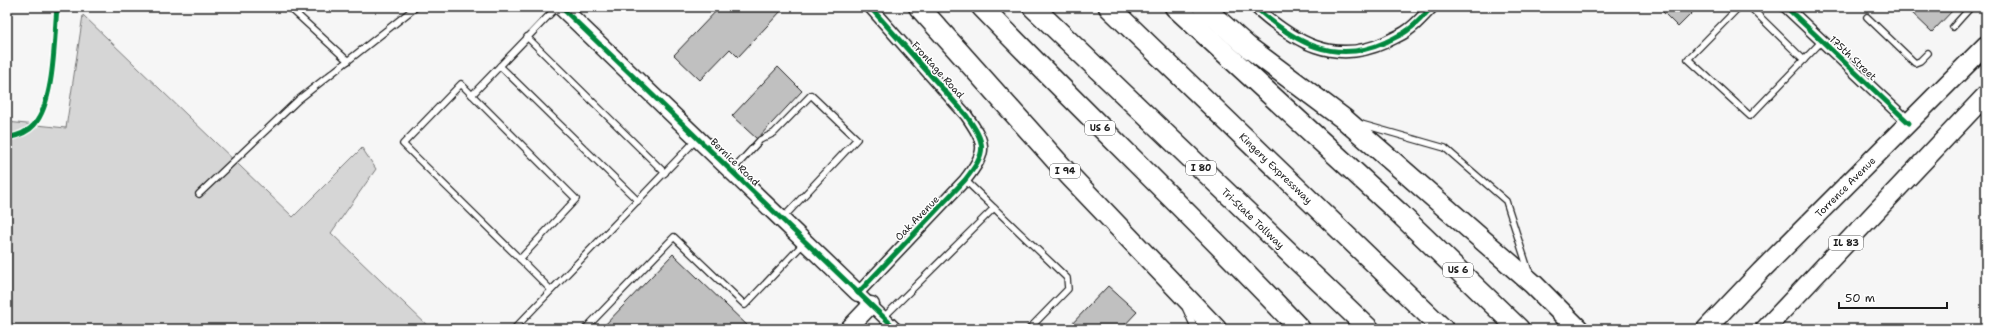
<svg xmlns="http://www.w3.org/2000/svg" width="1993" height="336" font-family="'Shantell Sans',sans-serif">
  <style>
    .green { fill: #d6d6d6; stroke: #797979 }
    .building { fill: #c0c0c0; stroke: #1c1c1c }
    .lines { fill: none; stroke-linecap: round; stroke-linejoin: round }
    .lane-casing { stroke: #1c1c1c; stroke-width: 8 }
    .street-casing { stroke: #1c1c1c; stroke-width: 14 }
    .secondary-casing { stroke: #1c1c1c; stroke-width: 19 }
    .primary-casing { stroke: #1c1c1c; stroke-width: 21 }
    .highway-casing { stroke: #1c1c1c; stroke-width: 23 }
    .lane { stroke: #fff; stroke-width: 5.5 }
    .street { stroke: #fff; stroke-width: 11 }
    .secondary { stroke: #fff; stroke-width: 16 }
    .primary { stroke: #fff; stroke-width: 18 }
    .highway { stroke: #fff; stroke-width: 20 }
    .cycleway-casing { stroke: #fff; stroke-width: 8 }
    .cycleway { stroke: #00873e; stroke-width: 5 }
    .labels { text-anchor: middle; dominant-baseline: central; stroke-width: 3; stroke-linejoin: round; paint-order: stroke }
    .shield { fill: #fff; stroke: #606060; stroke-width: 1 }
    .shield-label { font-size: 9px; font-weight: bold; fill: #1c1c1c }
    .street-label { font-size: 10px; fill: #1c1c1c; stroke: #fff }
  </style>
  <rect width="100%" height="100%" fill="#f6f6f6"/>
  <filter id="ink" filterUnits="userSpaceOnUse"><feTurbulence type="fractalNoise" baseFrequency=".025" numOctaves="2"/><feDisplacementMap in="SourceGraphic" scale="8" xChannelSelector="R" yChannelSelector="G"/><feConvolveMatrix kernelMatrix="1 2 1 2 8 2 1 2 1" color-interpolation-filters="sRGB"/></filter>
  <g filter="url(#ink)">
    <polygon class="green" points="83,15 293,217 362,148 376,169 331,233 431,329 7,329 7,122 66,128"/>
    <g class="building">
      <polygon points="720,7 779,7 782,10 738,57 730,49 700,80 674,55"/>
      <polygon points="1658,7 1696,7 1697,8 1678,27"/>
      <polygon points="1911,7 1956,7 1932,32 1909,10"/>
      <polygon points="778,67 802,91 757,139 732,116"/>
      <polygon points="673,254 751,329 601,329"/>
      <polygon points="1108,286 1137,312 1121,329 1067,329"/>
    </g>
    <g class="lines">
      <g class="lane-casing">
        <g id="lane">
          <polyline points="289,7 348,61"/>
          <polyline points="1737,7 1738,8 1688,59 1750,116 1822,41"/>
          <polyline points="1750,7 1804,60"/>
          <polyline points="1867,17 1915,63 1920,61 1928,53"/>
          <polyline points="1953,27 1971,7"/>
          <polyline points="527,37 665,173"/>
          <polyline points="500,66 638,201"/>
          <polygon points="461,84 576,199 520,259 403,144"/>
          <polyline points="472,95 557,7"/>
          <polyline points="1361,124 1445,148 1506,201 1529,272"/>
          <polyline points="732,171 760,140 774,133 811,95 857,139 782,219"/>
          <polyline points="965,180 1067,278 1068,289 1029,329"/>
          <polyline points="199,194 298,100 416,7"/>
          <polyline points="520,259 551,290"/>
          <polyline points="1186,309 1195,329"/>
          <polyline points="884,317 994,208"/>
          <polyline points="514,329 696,140"/>
          <polyline points="585,329 674,237 745,305 804,243"/>
        </g>
      </g>
      <g class="street-casing">
        <g id="street">
          <path d="M870 7 966 115C986 144 988 151 965 180L858 293 896 329"/>
          <path d="M1255 7C1294 42 1334 66 1386 42 1393 38 1402 35 1408 30 1417 24 1424 15 1432 7"/>
          <polyline points="1786,7 1909,123"/>
        </g>
      </g>
      <g class="secondary-casing">
        <g id="secondary">
          <polyline points="561,7 858,293"/>
          <polyline points="848,329 871,305"/>
        </g>
      </g>
      <g class="primary-casing">
        <g id="primary">
          <path id="s1" d="M1706 329 1761 271 1986 45"/>
          <polyline points="1765,329 1986,95"/>
        </g>
      </g>
      <g class="highway-casing">
        <g id="highway">
          <polyline points="919,7 1070,176 1216,329"/>
          <path d="M982 7C1087 116 1196 219 1300 329"/>
          <path id="s2" d="M1033 7 1369 329"/>
          <path id="s3" d="M1109 7 1443 329"/>
          <polyline points="1175,7 1398,212 1519,329"/>
          <polyline points="1203,7 1248,47 1344,119 1533,284 1578,329"/>
        </g>
      </g>
      <use href="#lane" class="lane"/>
      <use href="#street" class="street"/>
      <use href="#secondary" class="secondary"/>
      <use href="#primary" class="primary"/>
      <use href="#highway" class="highway"/>
      <g class="cycleway-casing">
        <g id="cycleway">
          <polyline points="561,7 896,329"/>
          <path d="M1255 7C1294 42 1334 66 1386 42 1393 38 1402 35 1408 30 1417 24 1424 15 1432 7"/>
          <polyline points="1786,7 1909,123"/>
          <path d="M7 138C17 136 28 132 34 125 55 101 54 38 57 7"/>
          <path d="M858 293 965 180C988 151 986 144 966 115L870 7"/>
        </g>
      </g>
      <use href="#cycleway" class="cycleway"/>
    </g>
  </g>
  <g class="labels">
    <g class="shield">
      <rect x="1085" y="121" width="30" height="14" rx="3"/>
      <rect x="1186" y="161" width="30" height="14" rx="3"/>
      <rect x="1050" y="164" width="30" height="14" rx="3"/>
      <rect x="1829" y="236" width="34" height="14" rx="3"/>
      <rect x="1443" y="263" width="30" height="14" rx="3"/>
    </g>
    <g class="shield-label">
      <text x="1100" y="128">US 6</text>
      <text x="1201" y="168">I 80</text>
      <text x="1065" y="171">I 94</text>
      <text x="1846" y="243">IL 83</text>
      <text x="1458" y="270">US 6</text>
    </g>
    <g class="street-label">
      <text transform="translate(1853 58) rotate(43)">175th Street</text>
      <text transform="translate(938 70) rotate(48)">Frontage Road</text>
      <text transform="translate(735 162) rotate(44)">Bernice Road</text>
      <text stroke="none"><textPath href="#s3" startOffset="232">Kingery Expressway</textPath></text>
      <text stroke="none"><textPath href="#s1" startOffset="199">Torrence Avenue</textPath></text>
      <text transform="translate(917 218) rotate(-46)">Oak Avenue</text>
      <text stroke="none"><textPath href="#s2" startOffset="305">Tri-State Tollway</textPath></text>
    </g>
  </g>
  <rect width="1993" height="336" fill="none" stroke="#fff" stroke-width="24"/>
  <rect x="12" y="12" width="1969" height="312" fill="none" stroke="#1c1c1c" stroke-width="1.5" filter="url(#ink)"/>
  <path d="M1839 302v6h108v-6" fill="none" stroke="#1c1c1c" stroke-width="2"/>
  <text x="1845" y="302" font-size="12" fill="#1c1c1c" stroke="#ffffff" stroke-width="3" paint-order="stroke">50 m</text>
</svg>
